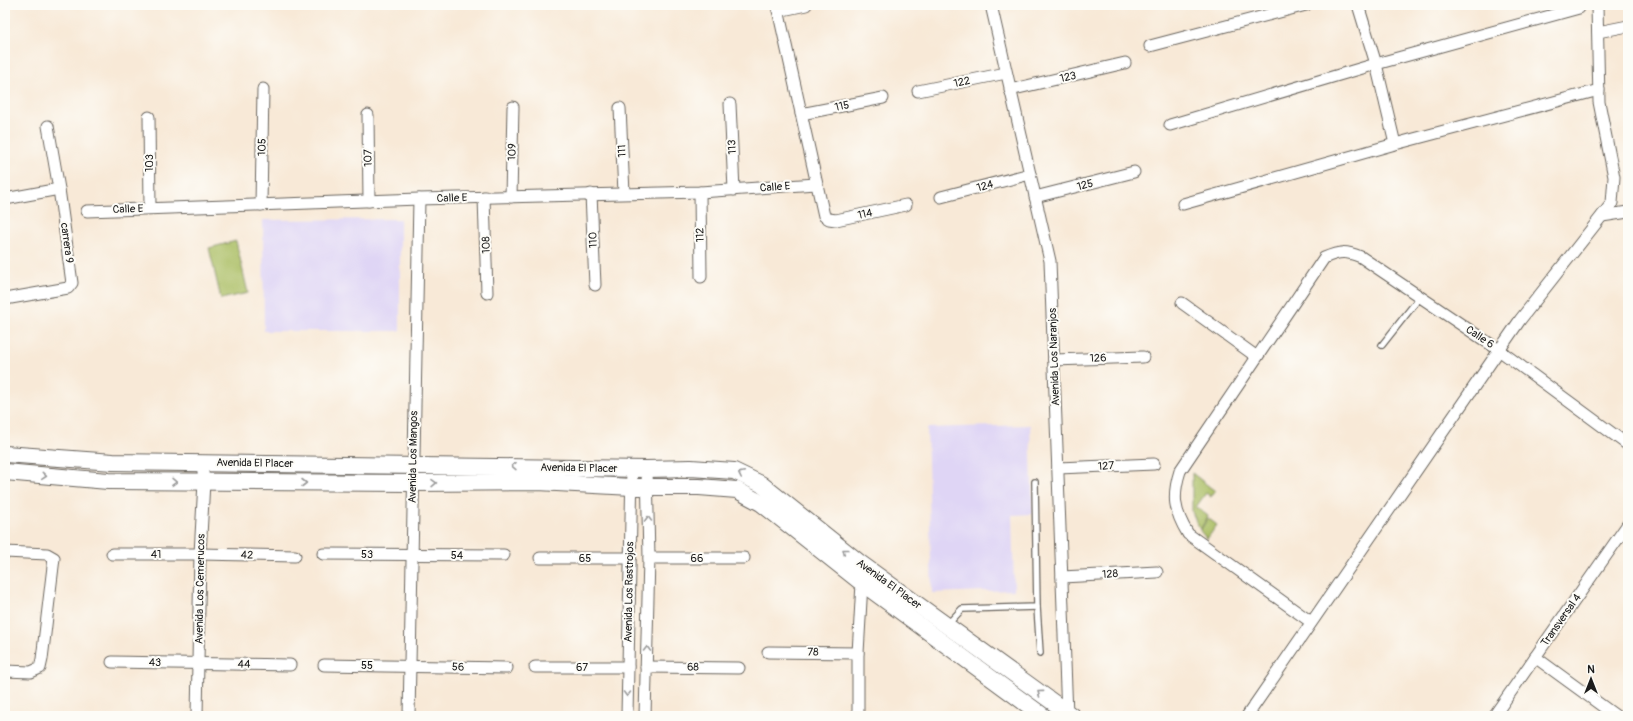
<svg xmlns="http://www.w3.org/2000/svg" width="1633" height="721" font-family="Pangolin,sans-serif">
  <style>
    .built { fill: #dfd5f5 }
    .green { fill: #aabe63; stroke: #636d40 }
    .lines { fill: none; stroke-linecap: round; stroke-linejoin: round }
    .lane-casing { stroke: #69645d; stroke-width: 8 }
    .street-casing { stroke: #69645d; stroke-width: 13 }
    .secondary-casing { stroke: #69645d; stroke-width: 18 }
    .lane { stroke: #fff; stroke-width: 5.5 }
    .street { stroke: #fff; stroke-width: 11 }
    .secondary { stroke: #fff; stroke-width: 16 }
    .oneway { stroke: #999 }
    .labels { text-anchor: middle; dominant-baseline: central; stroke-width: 4; stroke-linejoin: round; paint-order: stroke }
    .street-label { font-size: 11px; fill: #1c1c1c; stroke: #fdfcf7 }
  </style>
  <rect width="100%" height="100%" fill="#fdfcf7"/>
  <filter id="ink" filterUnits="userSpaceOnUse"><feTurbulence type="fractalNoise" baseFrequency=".025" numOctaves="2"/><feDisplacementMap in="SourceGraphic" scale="8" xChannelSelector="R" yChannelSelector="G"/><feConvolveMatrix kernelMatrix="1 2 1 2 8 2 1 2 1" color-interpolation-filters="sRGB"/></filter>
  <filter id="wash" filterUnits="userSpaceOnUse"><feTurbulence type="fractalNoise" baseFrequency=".012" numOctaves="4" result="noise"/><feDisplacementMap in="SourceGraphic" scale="16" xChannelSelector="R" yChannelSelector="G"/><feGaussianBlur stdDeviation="0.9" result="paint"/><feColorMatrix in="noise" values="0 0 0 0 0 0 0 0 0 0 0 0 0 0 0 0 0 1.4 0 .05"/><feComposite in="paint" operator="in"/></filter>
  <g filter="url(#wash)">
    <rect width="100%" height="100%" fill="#f8e9d7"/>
    <g class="built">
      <polygon points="400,219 400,331 264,331 263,220"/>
      <polygon points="1030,425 1033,514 1012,515 1014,590 932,593 927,428"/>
    </g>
    <g class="green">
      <polygon points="236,241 248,293 221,299 209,248"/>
      <polygon points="1192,473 1215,491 1211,497 1206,493 1196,507 1208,516 1200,530 1192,512"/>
      <polygon points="1208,518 1217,525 1207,539 1200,531"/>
    </g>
  </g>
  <g filter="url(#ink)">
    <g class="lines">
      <g class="lane-casing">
        <g id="lane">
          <polyline points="1382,345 1420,297"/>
          <polyline points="1037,607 1040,653"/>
          <polyline points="948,624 962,609 1037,607 1035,482"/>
        </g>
      </g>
      <g class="street-casing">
        <g id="street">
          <polyline points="777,5 824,216 829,219 836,220 906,205"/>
          <polyline points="991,5 1050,261 1067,715"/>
          <polyline points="1358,5 1376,64 1395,144"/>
          <polyline points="778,11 806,5"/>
          <polyline points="1598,32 1628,26"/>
          <polyline points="1150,46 1306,5"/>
          <polyline points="1010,90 1125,63"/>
          <polyline points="918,91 1006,73"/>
          <polyline points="730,104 734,190"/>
          <polyline points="620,108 624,193"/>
          <polyline points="801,114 883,98"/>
          <polyline points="368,115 369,201"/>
          <polyline points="149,117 150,208"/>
          <polyline points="1170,125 1376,64 1579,8"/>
          <polyline points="700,192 701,277"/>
          <polyline points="591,194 595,285"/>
          <polyline points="484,197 487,293"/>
          <polyline points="511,197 513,107"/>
          <polyline points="941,197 1030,174"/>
          <polyline points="1035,197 1134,172"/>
          <polyline points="5,199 59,189"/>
          <polyline points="1183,204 1395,144 1599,90"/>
          <polyline points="261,205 263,89"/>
          <polyline points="87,211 419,199 700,192 816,184"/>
          <polyline points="1602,216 1628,212"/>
          <polyline points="5,299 68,288 72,283 59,189 48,126"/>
          <polyline points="1182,303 1257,357"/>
          <polyline points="1054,360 1143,357"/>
          <polyline points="1058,468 1154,464"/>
          <polyline points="5,552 47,554 54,558 42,659 40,668 31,672 5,671"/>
          <polyline points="112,554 200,554 295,556"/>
          <polyline points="323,554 504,555"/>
          <polyline points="540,558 630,558"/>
          <polyline points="649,558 744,558"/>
          <polyline points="1062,577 1157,572"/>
          <path d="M1311 622 1188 534C1174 511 1172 496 1180 471L1324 258C1340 251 1346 251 1361 257L1499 350 1628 445"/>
          <polyline points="768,652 858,653"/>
          <polyline points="1535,657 1616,716"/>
          <polyline points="112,662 290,665"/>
          <polyline points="324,665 507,668"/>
          <polyline points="535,667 628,667"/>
          <polyline points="646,667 739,668"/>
          <polyline points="197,716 200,554 204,482 202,462"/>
          <polyline points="409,716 419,199"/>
          <polyline points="627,716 632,469"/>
          <polyline points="645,716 649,558 647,469"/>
          <polyline points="858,716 858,653 862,583"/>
          <polyline points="1247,716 1520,320 1612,203 1614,177 1599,102 1597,5"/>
          <polyline points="1494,716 1628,524"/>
        </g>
      </g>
      <g class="secondary-casing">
        <g id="secondary">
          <polyline points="5,454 113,462 647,469 691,468 734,471 761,484 860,563 1072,716"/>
          <polyline points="5,472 108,481 413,483 538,482 632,487 699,487 737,490 761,503 862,583 1043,716"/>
        </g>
      </g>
      <use href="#lane" class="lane"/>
      <use href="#street" class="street"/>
      <use href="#secondary" class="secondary"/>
    </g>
    <defs><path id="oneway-chevron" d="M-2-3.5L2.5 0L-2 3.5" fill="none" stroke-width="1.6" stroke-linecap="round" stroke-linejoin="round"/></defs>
    <g class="oneway">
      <use href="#oneway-chevron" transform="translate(514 466) rotate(-179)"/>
      <use href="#oneway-chevron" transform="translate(741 474) rotate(-154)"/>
      <use href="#oneway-chevron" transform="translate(44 476) rotate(5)"/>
      <use href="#oneway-chevron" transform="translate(174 482) rotate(1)"/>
      <use href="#oneway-chevron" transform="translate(304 483)"/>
      <use href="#oneway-chevron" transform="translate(434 483) rotate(-1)"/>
      <use href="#oneway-chevron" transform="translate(648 519) rotate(-91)"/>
      <use href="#oneway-chevron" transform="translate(845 551) rotate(-141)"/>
      <use href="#oneway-chevron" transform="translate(647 649) rotate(-89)"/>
      <use href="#oneway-chevron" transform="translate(1040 693) rotate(-144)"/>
      <use href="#oneway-chevron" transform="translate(627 694) rotate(91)"/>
    </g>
  </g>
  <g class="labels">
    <g class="street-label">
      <text transform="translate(1068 77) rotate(-13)">123</text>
      <text transform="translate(962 82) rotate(-12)">122</text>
      <text transform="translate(842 106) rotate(-12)">115</text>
      <text transform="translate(262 147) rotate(-89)">105</text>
      <text transform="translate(732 147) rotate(-93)">113</text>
      <text transform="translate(622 151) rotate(-93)">111</text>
      <text transform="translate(512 152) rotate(-89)">109</text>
      <text transform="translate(368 158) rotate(-91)">107</text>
      <text transform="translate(149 163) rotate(-90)">103</text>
      <text transform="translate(1085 185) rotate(-14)">125</text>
      <text transform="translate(985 186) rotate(-15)">124</text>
      <text transform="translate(775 187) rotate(-4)">Calle E</text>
      <text transform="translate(452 198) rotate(-2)">Calle E</text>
      <text transform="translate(128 209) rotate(-2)">Calle E</text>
      <text transform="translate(865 214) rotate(-12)">114</text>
      <text transform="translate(700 235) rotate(-91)">112</text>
      <text transform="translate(593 240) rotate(-92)">110</text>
      <text transform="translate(67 243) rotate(82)">carrera 9</text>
      <text transform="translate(486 245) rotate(-92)">108</text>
      <text transform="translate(1480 337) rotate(34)">Calle 6</text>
      <text transform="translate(1054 357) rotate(-92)">Avenida Los Naranjos</text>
      <text transform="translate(1098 358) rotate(-2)">126</text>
      <text transform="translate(413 457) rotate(-89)">Avenida Los Mangos</text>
      <text transform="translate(255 463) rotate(1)">Avenida El Placer</text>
      <text transform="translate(1106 466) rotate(-3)">127</text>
      <text transform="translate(579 468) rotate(1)">Avenida El Placer</text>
      <text x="156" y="554">41</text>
      <text x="367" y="554">53</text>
      <text transform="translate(247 555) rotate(2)">42</text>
      <text x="457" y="555">54</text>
      <text x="585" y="558">65</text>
      <text x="697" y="558">66</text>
      <text transform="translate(1110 574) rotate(-3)">128</text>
      <text transform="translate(889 584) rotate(36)">Avenida El Placer</text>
      <text transform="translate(200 589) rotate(-89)">Avenida Los Cemerucos</text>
      <text transform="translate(629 592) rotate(-89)">Avenida Los Rastrojos</text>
      <text transform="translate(1561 620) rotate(-55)">Transversal 4</text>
      <text transform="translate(813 652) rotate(1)">78</text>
      <text x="155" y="662">43</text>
      <text transform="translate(244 664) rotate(1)">44</text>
      <text x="367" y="665">55</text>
      <text transform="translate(458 667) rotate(2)">56</text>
      <text x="582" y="667">67</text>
      <text transform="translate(693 667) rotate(1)">68</text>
    </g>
  </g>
  <rect width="1633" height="721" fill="none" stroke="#fdfcf7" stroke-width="20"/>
  <g transform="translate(1591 679)" stroke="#fdfcf7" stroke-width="3" paint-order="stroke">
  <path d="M0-3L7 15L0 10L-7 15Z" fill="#1c1c1c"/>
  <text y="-6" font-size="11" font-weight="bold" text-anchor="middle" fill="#1c1c1c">N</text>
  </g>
</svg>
